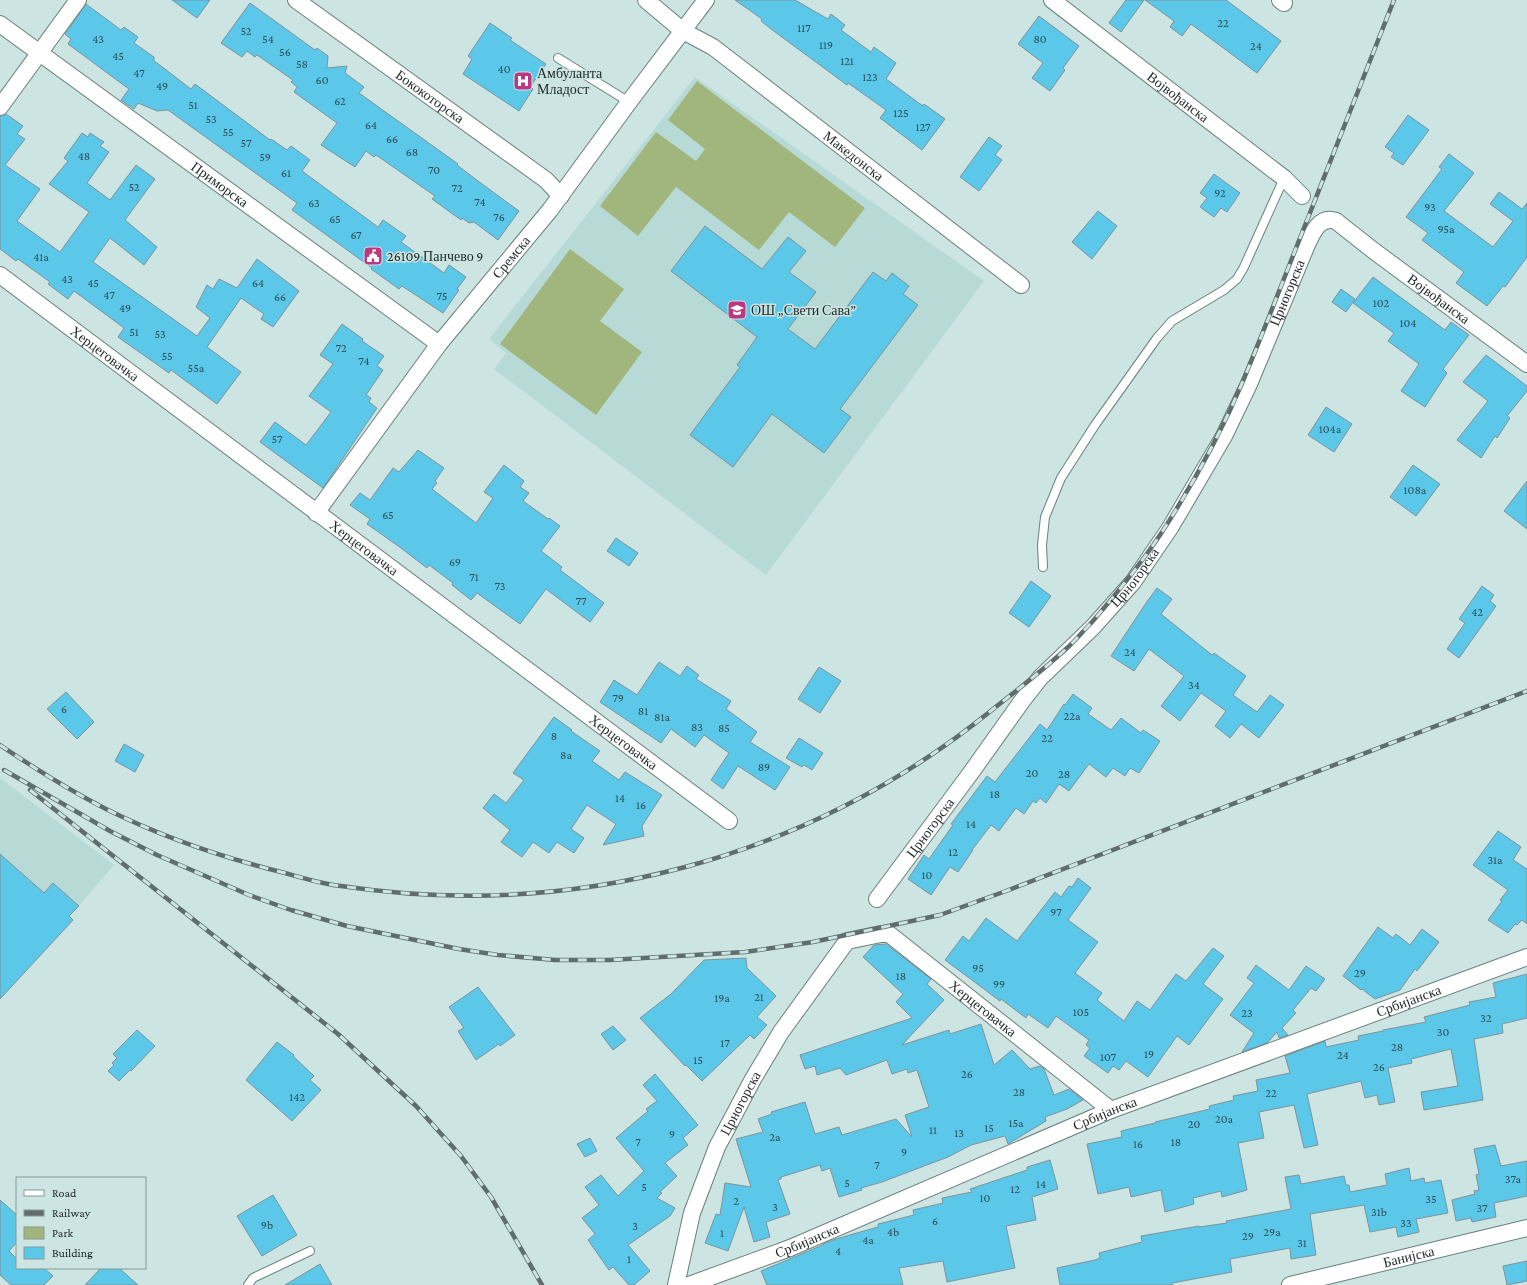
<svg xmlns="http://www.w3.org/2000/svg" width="1527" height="1285" font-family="'Crimson Pro',serif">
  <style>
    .built { fill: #b8dad7 }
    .green { fill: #a1b67c }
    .building { fill: #5bc7e9; stroke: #7e939a }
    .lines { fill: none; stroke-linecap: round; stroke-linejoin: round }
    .lane-casing { stroke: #69807d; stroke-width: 10 }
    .street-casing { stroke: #69807d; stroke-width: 18 }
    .lane { stroke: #fff; stroke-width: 8 }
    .street { stroke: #fff; stroke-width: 16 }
    .rail-casing { stroke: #5f6e6c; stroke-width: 4.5 }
    .rail { stroke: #cce5e2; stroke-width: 3; stroke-dasharray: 9; stroke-linecap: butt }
    .labels { text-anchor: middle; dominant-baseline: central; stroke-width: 3; stroke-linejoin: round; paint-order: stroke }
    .number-label { font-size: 12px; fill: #2d4f57 }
    .poi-label { font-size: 14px; fill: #1e2726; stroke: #cce5e2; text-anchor: start }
    .street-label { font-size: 14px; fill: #1e2726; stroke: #cce5e2 }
  </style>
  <rect width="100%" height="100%" fill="#cce5e2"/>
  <g class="built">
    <polygon points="695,77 984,281 766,575 494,369 506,353 489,339"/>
    <polygon points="0,778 114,865 0,997"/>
  </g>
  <g class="green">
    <polygon points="697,81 865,208 835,247 789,212 759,250 676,187 638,236 600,206 656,132 696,161 705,149 668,120"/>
    <polygon points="570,249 624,289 600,321 642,352 596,415 500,344"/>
  </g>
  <g class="building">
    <polygon points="172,0 210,0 197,18"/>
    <polygon points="735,0 795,0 828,19 831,14 845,25 841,30 871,52 874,47 896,63 886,79 923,106 924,104 945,119 922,150 880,118 886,110 848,83 847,85 771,29 761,21 762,19"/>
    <polygon points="1126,0 1144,0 1121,32 1109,23"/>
    <polygon points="1145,0 1226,0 1281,41 1257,73 1191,24 1182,36 1170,27 1174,21"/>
    <polygon points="250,3 315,50 317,48 328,56 327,68 347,66 345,73 364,87 359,93 458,164 457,165 478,181 519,211 498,240 474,222 469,223 462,218 461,220 432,199 435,196 376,155 374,157 366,151 355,167 321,145 337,123 294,92 297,87 291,82 293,80 257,55 255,57 247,51 242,57 221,43"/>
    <polygon points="86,4 121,30 124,27 138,37 134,43 154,57 154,61 161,66 191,89 195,84 270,140 271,139 287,150 291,146 310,160 302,171 378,227 383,220 406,236 401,242 444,273 449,265 466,277 457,289 459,290 443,313 402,286 399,289 371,269 372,268 292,210 297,203 168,110 157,111 138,103 134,109 121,100 129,89 68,44 71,39 65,34"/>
    <polygon points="1039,16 1079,46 1063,68 1065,70 1050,91 1032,78 1043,63 1018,44"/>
    <polygon points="490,23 512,38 510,40 546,64 530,87 533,89 519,111 463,74 472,59 468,56"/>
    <polygon points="6,114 23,126 17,134 25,139 5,165 40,189 17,221 60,252 89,212 49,184 68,161 64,158 82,133 88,137 90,133 104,142 100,146 109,152 87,183 110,200 136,165 155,179 125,220 157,247 144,265 110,238 93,262 197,336 210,318 196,307 207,285 213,289 219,279 237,288 257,259 299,291 273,327 261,319 264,314 241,298 207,347 241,372 217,404 171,370 169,373 118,337 124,328 74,291 68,299 48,284 50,282 18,259 16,261 0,249 0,116"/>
    <polygon points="1408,115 1429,130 1403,165 1391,157 1394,153 1385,147"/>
    <polygon points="989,137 1002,146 995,155 1002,160 979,191 960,177"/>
    <polygon points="1449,154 1474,173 1444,211 1493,247 1513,221 1490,204 1499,192 1522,209 1527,203 1527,257 1505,287 1503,286 1487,306 1456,283 1464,272 1422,240 1428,233 1406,217 1442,169 1439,167"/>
    <polygon points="1214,174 1240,193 1227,212 1221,208 1214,217 1200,207 1207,198 1200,193"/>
    <polygon points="1098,211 1117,226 1092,259 1072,242"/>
    <polygon points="705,226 762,269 788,237 806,251 789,272 816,292 788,329 815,349 873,272 886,281 892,273 909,286 903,294 918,305 840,409 851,417 824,453 772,414 733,467 690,435 740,367 737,365 757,337 671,271"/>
    <polygon points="1373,277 1445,330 1451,322 1469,335 1443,369 1447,373 1425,407 1401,391 1419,364 1388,341 1394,333 1353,303"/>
    <polygon points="1341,289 1355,299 1346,312 1332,302"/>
    <polygon points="342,324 363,339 362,341 384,356 377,366 383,370 366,395 371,398 369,402 377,408 323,488 260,442 275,422 306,445 331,412 309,396 333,364 320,355"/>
    <polygon points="1486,355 1527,386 1527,391 1507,416 1510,418 1497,438 1495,436 1481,458 1457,440 1488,401 1463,382"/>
    <polygon points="1326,407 1352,424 1334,452 1308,435"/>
    <polygon points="418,450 444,468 435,481 437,483 432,489 476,523 493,498 484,492 504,465 524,481 520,487 529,493 523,501 548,519 549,518 560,526 541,551 562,567 560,570 604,603 590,622 546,589 520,624 477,593 471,600 452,585 453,583 429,565 427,568 401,548 367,524 370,519 350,505 360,493 370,500 393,468 399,472"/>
    <polygon points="1413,465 1440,484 1416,516 1390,497"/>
    <polygon points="1527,481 1527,529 1504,511"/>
    <polygon points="616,538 638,553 629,566 607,551"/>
    <polygon points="1031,581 1051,596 1029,627 1009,613"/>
    <polygon points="1482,586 1494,595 1490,601 1496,606 1459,658 1447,649 1465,623 1459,619"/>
    <polygon points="1157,588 1172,599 1161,614 1212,655 1214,653 1246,676 1233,695 1257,712 1270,695 1284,705 1259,738 1241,724 1230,738 1215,726 1226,711 1201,693 1180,721 1161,706 1184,676 1149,649 1134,671 1111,656 1146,603"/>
    <polygon points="659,662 680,676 687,666 699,675 696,679 731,701 726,709 757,732 750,742 790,767 775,790 738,766 723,789 711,780 729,753 704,735 695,747 671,729 661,743 600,702 614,680 637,695"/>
    <polygon points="819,667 841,681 820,713 798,699"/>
    <polygon points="66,692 94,722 77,739 47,709"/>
    <polygon points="1073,694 1092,708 1088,714 1111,730 1121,718 1141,733 1143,730 1160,741 1139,773 1130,768 1125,776 1113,768 1106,777 1089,764 1069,791 1059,784 1046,803 1040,798 1036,803 1033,801 1024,814 1016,808 999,831 991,825 972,850 973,850 958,872 950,867 931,895 908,879 924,855 929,859 953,825 951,824 987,776 995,782 1040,724 1047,730 1064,704 1065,705"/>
    <polygon points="554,717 572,730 571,731 600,751 592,761 619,780 625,772 662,795 642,826 644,836 603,845 616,824 587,805 571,829 584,838 574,853 557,842 549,853 533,842 522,857 501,842 510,830 483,808 494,794 506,803 524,780 513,773"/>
    <polygon points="799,738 823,753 812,770 804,765 802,767 786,758"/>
    <polygon points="124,744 144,755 135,772 115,761"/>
    <polygon points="1498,831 1521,847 1513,860 1527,869 1527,924 1522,920 1517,925 1515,924 1508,933 1488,920 1502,901 1500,900 1508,890 1473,865"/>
    <polygon points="0,854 44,893 53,883 79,906 69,916 73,920 0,999"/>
    <polygon points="1078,878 1091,888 1068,920 1098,942 1075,973 1102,993 1097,1000 1124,1021 1137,1001 1150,1010 1176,974 1186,981 1213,948 1224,956 1203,984 1223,999 1189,1045 1177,1036 1148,1077 1126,1061 1119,1070 1113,1066 1108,1073 1084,1056 1090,1048 1086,1045 1089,1040 1056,1016 1048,1028 1028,1014 1026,1018 1001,999 1000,1001 945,960 963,936 969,941 986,918 1017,941 1055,892 1061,897 1069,886 1072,887"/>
    <polygon points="1378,927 1393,938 1396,934 1410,945 1422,929 1439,942 1417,971 1415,969 1400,990 1375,999 1362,989 1361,990 1343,976"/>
    <polygon points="886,944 931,979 927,984 944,1000 902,1045 949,1030 950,1034 981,1024 994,1065 1012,1050 1030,1069 1040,1066 1044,1069 1054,1095 1069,1089 1083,1100 1067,1109 1045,1117 1046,1121 1008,1144 1005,1136 971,1145 948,1157 882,1182 861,1188 862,1190 839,1197 830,1168 822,1171 820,1165 781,1177 781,1179 778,1180 790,1214 766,1222 770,1237 754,1242 744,1207 728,1251 705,1243 716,1214 720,1215 725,1183 751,1187 736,1139 763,1132 758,1119 772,1114 771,1112 805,1102 815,1134 839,1127 842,1135 896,1119 912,1137 905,1115 929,1107 917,1070 908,1073 907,1069 892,1074 887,1060 846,1075 840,1068 817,1075 815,1066 805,1069 800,1055 912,1018 896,1002 903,994 863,957 874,945"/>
    <polygon points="746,958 747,968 776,996 757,1017 767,1025 754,1039 750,1035 702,1081 686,1065 685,1066 640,1018 671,994 704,960"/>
    <polygon points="1256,965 1289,990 1306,966 1325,979 1316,991 1311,988 1293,1010 1296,1013 1282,1028 1288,1035 1279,1038 1277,1032 1267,1043 1242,1052 1254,1033 1230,1015 1254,983 1247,978"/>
    <polygon points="1527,974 1527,1018 1502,1024 1503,1033 1474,1039 1483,1100 1424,1110 1421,1092 1458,1086 1451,1049 1411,1059 1412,1063 1388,1068 1395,1102 1379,1105 1377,1095 1365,1098 1361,1081 1307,1094 1318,1145 1304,1148 1294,1105 1259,1112 1264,1138 1238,1143 1247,1190 1222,1197 1221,1191 1193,1198 1194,1204 1165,1212 1161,1190 1131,1197 1129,1187 1098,1194 1087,1144 1122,1137 1121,1131 1155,1123 1155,1122 1210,1109 1209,1106 1234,1100 1233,1096 1258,1091 1256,1080 1290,1073 1285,1056 1325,1041 1326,1047 1359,1040 1358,1036 1383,1031 1383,1030 1426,1022 1424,1017 1470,1005 1469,1002 1496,997 1493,983"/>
    <polygon points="478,987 515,1035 500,1046 499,1044 476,1060 458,1031 464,1028 449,1007"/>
    <polygon points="613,1026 626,1040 613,1050 601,1034"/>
    <polygon points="137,1030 155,1046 131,1071 130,1070 119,1081 108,1071 114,1065 112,1063 117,1058 113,1054"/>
    <polygon points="277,1042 294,1055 293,1056 314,1076 310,1080 321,1090 292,1121 246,1080"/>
    <polygon points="655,1074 698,1125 683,1138 688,1145 665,1163 677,1176 660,1192 662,1193 657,1198 675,1208 670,1216 628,1245 650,1271 634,1285 629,1285 613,1267 609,1270 588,1240 595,1234 582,1218 599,1205 585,1187 601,1175 618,1196 644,1171 616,1138 648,1111 646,1109 657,1101 643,1085"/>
    <polygon points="590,1138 597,1151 585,1157 577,1144"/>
    <polygon points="1495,1145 1501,1166 1527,1161 1527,1196 1494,1203 1496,1217 1472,1222 1471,1218 1456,1221 1452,1200 1475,1194 1474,1191 1479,1190 1476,1175 1479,1174 1474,1149"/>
    <polygon points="1050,1160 1058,1189 1032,1197 1036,1220 1006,1226 1015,1268 947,1282 943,1261 899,1268 903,1285 767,1285 761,1271 823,1245 823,1244 836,1239 878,1227 878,1224 914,1215 913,1210 943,1203 942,1198 972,1192 970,1189 1027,1170 1027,1167"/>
    <polygon points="1409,1168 1411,1181 1424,1178 1425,1183 1441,1180 1448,1213 1416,1219 1419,1232 1398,1237 1396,1227 1370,1232 1364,1205 1310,1214 1316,1255 1291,1259 1290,1248 1230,1259 1232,1272 1172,1283 1173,1285 1060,1285 1057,1268 1095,1260 1100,1258 1099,1253 1142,1242 1141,1236 1199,1226 1199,1227 1227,1223 1226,1221 1291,1209 1285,1177 1299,1175 1301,1184 1344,1176 1346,1185 1349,1185 1350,1192 1387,1185 1385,1174"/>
    <polygon points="273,1195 297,1235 262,1256 237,1216"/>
    <polygon points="0,1200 17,1215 17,1242 9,1251 17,1259 17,1268 44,1268 53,1276 44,1285 11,1285 0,1275"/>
    <polygon points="1527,1261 1527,1281 1507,1285 1503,1266"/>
    <polygon points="320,1264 332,1285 285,1285"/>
    <polygon points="101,1268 119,1268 138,1285 85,1285"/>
  </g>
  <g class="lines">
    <g class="lane-casing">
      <g id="lane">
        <polyline points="558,58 629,102"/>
        <polyline points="1043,567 1042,545 1045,517 1061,478 1095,425 1157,338 1172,321 1224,290 1237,279 1244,267 1284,178"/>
        <polyline points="248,1285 253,1278 310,1251"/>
      </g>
    </g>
    <g class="street-casing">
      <g id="street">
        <path id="s1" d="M296 0 546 180 561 196"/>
        <path id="s2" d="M646 0 683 31 713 47 1021 285"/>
        <path id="s3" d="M1052 0 1284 178 1302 196"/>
        <polyline points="1280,0 1284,3"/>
        <path id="s4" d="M0 24 439 344"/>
        <polyline points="0,107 78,0"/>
        <path id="s5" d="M0 275 729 821"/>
        <path id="s6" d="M316 513 439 344 550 210 629 102 706 0"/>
        <path id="s7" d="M877 899 970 774 1022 701 1040 678 1093 627 1133 582 1170 528 1224 436 1249 384 1306 247C1312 234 1319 215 1336 221L1374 251 1527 364"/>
        <path id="s8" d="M676 1285 692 1213 717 1147 753 1079 781 1032 847 941 881 934H889L1111 1110"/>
        <path id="s9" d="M689 1285 790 1248 1111 1110 1527 957"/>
        <path id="s10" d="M1290 1285 1527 1228"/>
      </g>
    </g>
    <use href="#lane" class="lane"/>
    <use href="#street" class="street"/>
    <g class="rail-casing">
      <g id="rail">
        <path d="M0 745C34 768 69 790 106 809 162 837 224 858 285 873 303 878 322 884 341 886 575 921 808 859 992 710 1017 690 1042 671 1066 649 1075 641 1083 631 1092 622 1117 593 1141 564 1162 532 1193 484 1221 433 1243 381 1259 343 1274 304 1289 266 1324 177 1359 89 1394 0"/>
        <polyline points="4,770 110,831 157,855 249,895 291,910 347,926 459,949 498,955 555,960 610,960 745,952 813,942 940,915 1006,891 1527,691"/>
        <polyline points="30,790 338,1034 416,1106 461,1156 491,1197 542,1285"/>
      </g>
    </g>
    <use href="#rail" class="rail"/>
  </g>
  <defs>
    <g id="hospital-square" transform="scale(1)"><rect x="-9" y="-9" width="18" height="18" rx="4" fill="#bb3880" stroke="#cce5e2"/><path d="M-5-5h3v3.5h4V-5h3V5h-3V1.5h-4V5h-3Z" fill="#fff"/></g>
    <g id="civic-square" transform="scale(1)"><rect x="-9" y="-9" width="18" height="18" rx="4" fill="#bb3880" stroke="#cce5e2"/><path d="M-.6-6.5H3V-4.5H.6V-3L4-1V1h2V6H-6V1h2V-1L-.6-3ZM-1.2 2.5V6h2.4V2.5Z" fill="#fff"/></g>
    <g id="school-square" transform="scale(1)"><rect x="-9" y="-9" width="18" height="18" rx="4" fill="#bb3880" stroke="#cce5e2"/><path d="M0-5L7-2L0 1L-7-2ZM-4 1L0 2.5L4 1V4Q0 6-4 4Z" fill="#fff"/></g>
  </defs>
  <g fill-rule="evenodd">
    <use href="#hospital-square" x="523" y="81"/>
    <use href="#civic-square" x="373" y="256"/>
    <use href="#school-square" x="737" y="310"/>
  </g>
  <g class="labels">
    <g class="number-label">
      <text x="1223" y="23">22</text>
      <text x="804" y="28">117</text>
      <text x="246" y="31">52</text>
      <text x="98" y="39">43</text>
      <text x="268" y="39">54</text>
      <text x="1040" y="39">80</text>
      <text x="826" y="45">119</text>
      <text x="1256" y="46">24</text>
      <text x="285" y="52">56</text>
      <text x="118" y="56">45</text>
      <text x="847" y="61">121</text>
      <text x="302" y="64">58</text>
      <text x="504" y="69">40</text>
      <text x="139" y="73">47</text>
      <text x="870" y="77">123</text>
      <text x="322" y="80">60</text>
      <text x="162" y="86">49</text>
      <text x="340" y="101">62</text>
      <text x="193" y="105">51</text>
      <text x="901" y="113">125</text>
      <text x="211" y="119">53</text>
      <text x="371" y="125">64</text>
      <text x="923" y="127">127</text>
      <text x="228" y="132">55</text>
      <text x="392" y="139">66</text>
      <text x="246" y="143">57</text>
      <text x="412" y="152">68</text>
      <text x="84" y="156">48</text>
      <text x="265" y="157">59</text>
      <text x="434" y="170">70</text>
      <text x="286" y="173">61</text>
      <text x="134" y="187">52</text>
      <text x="457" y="188">72</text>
      <text x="1220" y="193">92</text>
      <text x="480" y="202">74</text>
      <text x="314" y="203">63</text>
      <text x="1430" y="207">93</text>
      <text x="499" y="217">76</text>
      <text x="335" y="219">65</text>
      <text x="1446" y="229">95a</text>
      <text x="356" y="235">67</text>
      <text x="41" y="257">41a</text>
      <text x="67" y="279">43</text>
      <text x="93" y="283">45</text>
      <text x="258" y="283">64</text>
      <text x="109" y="295">47</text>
      <text x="442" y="296">75</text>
      <text x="280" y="297">66</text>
      <text x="1381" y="303">102</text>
      <text x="125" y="308">49</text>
      <text x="1408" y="323">104</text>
      <text x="134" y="332">51</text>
      <text x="160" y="334">53</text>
      <text x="341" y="348">72</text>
      <text x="167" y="356">55</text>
      <text x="364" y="361">74</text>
      <text x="196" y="368">55a</text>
      <text x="1330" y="429">104a</text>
      <text x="277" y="439">57</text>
      <text x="1415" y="490">108a</text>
      <text x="388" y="515">65</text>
      <text x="455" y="562">69</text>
      <text x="474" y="577">71</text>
      <text x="500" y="586">73</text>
      <text x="581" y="601">77</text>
      <text x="1477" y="612">42</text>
      <text x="1130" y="652">24</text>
      <text x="1194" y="685">34</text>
      <text x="618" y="698">79</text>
      <text x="64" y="709">6</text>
      <text x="643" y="711">81</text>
      <text x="1072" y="716">22a</text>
      <text x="662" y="717">81a</text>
      <text x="697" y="727">83</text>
      <text x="724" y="728">85</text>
      <text x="554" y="736">8</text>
      <text x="1047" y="738">22</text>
      <text x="566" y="755">8a</text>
      <text x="764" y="767">89</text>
      <text x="1032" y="773">20</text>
      <text x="1064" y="774">28</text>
      <text x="995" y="794">18</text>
      <text x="620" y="798">14</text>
      <text x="641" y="805">16</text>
      <text x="971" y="824">14</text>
      <text x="953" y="852">12</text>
      <text x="1495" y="860">31a</text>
      <text x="927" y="875">10</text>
      <text x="1056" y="912">97</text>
      <text x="978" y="968">95</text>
      <text x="1360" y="973">29</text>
      <text x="901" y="976">18</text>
      <text x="999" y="984">99</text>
      <text x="759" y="997">21</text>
      <text x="722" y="998">19a</text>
      <text x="1081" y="1012">105</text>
      <text x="1247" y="1013">23</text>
      <text x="1486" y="1018">32</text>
      <text x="1443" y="1032">30</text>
      <text x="725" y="1043">17</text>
      <text x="1397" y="1047">28</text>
      <text x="1149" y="1054">19</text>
      <text x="1343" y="1055">24</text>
      <text x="1108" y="1057">107</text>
      <text x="698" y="1060">15</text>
      <text x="1379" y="1067">26</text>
      <text x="967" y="1074">26</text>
      <text x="1019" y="1092">28</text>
      <text x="1271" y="1093">22</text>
      <text x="297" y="1097">142</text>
      <text x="1224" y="1119">20a</text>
      <text x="1016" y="1123">15a</text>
      <text x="1194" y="1124">20</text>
      <text x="989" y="1128">15</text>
      <text x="933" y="1130">11</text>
      <text x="959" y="1133">13</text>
      <text x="672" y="1134">9</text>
      <text x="775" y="1137">2a</text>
      <text x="638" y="1142">7</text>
      <text x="1176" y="1142">18</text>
      <text x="1138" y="1144">16</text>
      <text x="904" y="1152">9</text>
      <text x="877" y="1165">7</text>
      <text x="1513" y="1179">37a</text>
      <text x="847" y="1183">5</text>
      <text x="1041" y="1184">14</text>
      <text x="644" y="1187">5</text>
      <text x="1015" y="1189">12</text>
      <text x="985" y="1198">10</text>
      <text x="1431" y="1199">35</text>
      <text x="736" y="1201">2</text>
      <text x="775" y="1207">3</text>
      <text x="1482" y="1208">37</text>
      <text x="1379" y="1212">31b</text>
      <text x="935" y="1221">6</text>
      <text x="1406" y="1223">33</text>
      <text x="267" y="1225">9b</text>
      <text x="635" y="1226">3</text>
      <text x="893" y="1232">4b</text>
      <text x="1272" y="1232">29a</text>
      <text x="722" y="1233">1</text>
      <text x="1248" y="1236">29</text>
      <text x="868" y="1240">4a</text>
      <text x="1302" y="1243">31</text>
      <text x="838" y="1251">4</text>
      <text x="629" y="1259">1</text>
    </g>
    <g class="poi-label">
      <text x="537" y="73">Амбуланта<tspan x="537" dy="16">Младост</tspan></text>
      <text x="387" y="256">26109 Панчево 9</text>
      <text x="751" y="310">ОШ „Свети Сава”</text>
    </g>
    <g class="street-label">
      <text stroke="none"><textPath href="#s1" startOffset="165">Бококоторска</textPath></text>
      <text stroke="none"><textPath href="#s3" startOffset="159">Војвођанска</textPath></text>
      <text stroke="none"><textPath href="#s2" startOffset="260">Македонска</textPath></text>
      <text stroke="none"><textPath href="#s4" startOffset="272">Приморска</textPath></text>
      <text stroke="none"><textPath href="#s6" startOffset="322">Сремска</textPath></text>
      <text stroke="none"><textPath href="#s7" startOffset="737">Црногорска</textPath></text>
      <text stroke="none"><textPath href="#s7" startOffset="960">Војвођанска</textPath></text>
      <text stroke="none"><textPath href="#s5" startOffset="131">Херцеговачка</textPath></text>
      <text stroke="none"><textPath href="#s5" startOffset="455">Херцеговачка</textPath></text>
      <text stroke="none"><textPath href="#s7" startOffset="413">Црногорска</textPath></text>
      <text stroke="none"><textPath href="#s5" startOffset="779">Херцеговачка</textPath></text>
      <text stroke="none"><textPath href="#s7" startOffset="89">Црногорска</textPath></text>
      <text stroke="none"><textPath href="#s9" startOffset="774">Србијанска</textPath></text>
      <text stroke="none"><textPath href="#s8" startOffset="551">Херцеговачка</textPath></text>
      <text stroke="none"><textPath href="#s8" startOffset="194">Црногорска</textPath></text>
      <text stroke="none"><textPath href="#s9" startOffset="450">Србијанска</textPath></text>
      <text stroke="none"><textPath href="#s9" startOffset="126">Србијанска</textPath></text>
      <text stroke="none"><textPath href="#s10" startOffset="122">Банијска</textPath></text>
    </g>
  </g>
  <rect x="16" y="1177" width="130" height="92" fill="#cce5e2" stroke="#869997"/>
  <rect x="24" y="1190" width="20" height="6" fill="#ffffff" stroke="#869997"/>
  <text x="52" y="1197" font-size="12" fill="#1e2726">Road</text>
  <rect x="24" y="1210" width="20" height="6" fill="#5f6e6c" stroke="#869997"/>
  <text x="52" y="1217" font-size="12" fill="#1e2726">Railway</text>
  <rect x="24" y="1227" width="20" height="12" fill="#a1b67c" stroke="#869997"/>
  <text x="52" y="1237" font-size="12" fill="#1e2726">Park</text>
  <rect x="24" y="1247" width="20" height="12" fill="#5bc7e9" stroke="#869997"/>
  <text x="52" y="1257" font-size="12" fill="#1e2726">Building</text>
</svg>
